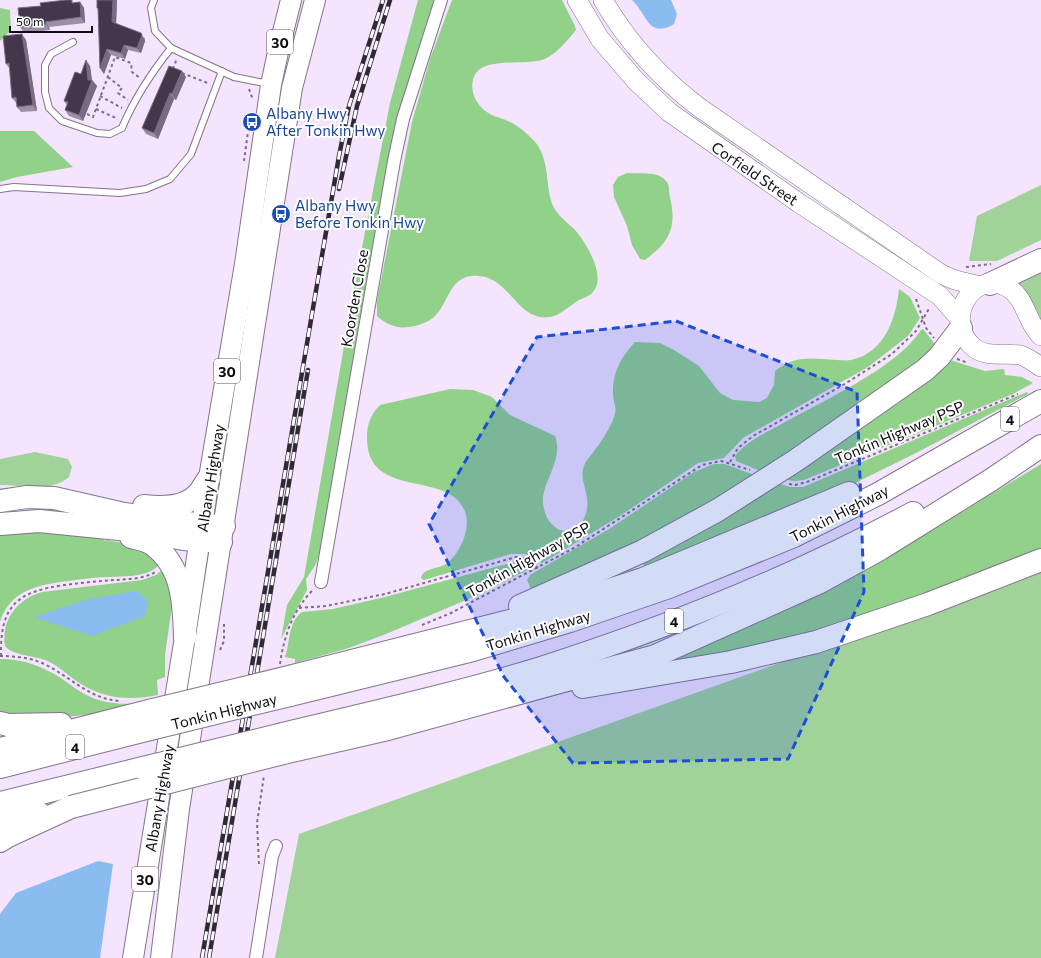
<svg xmlns="http://www.w3.org/2000/svg" width="1041" height="958" font-family="Commissioner,sans-serif">
  <style>
    .green { fill: #a0d299 }
    .forest { fill: #92d18a }
    .water { fill: #8abbf1 }
    .lines { fill: none; stroke-linecap: round; stroke-linejoin: round }
    .service-casing { stroke: #83748b; stroke-width: 8 }
    .minor-casing { stroke: #83748b; stroke-width: 14 }
    .primary-casing { stroke: #83748b; stroke-width: 20 }
    .trunk-casing { stroke: #83748b; stroke-width: 22 }
    .motorway-casing { stroke: #83748b; stroke-width: 24 }
    .path { stroke: #7b7081; stroke-width: 2; stroke-dasharray: 3 3; stroke-linecap: butt }
    .service { stroke: #fff; stroke-width: 6 }
    .minor { stroke: #fff; stroke-width: 12 }
    .primary { stroke: #fff; stroke-width: 19 }
    .trunk { stroke: #fff; stroke-width: 20 }
    .motorway { stroke: #fff; stroke-width: 22 }
    .rail-casing { stroke: #312935; stroke-width: 4.5 }
    .rail { stroke: #fff; stroke-width: 3; stroke-dasharray: 9; stroke-linecap: butt }
    .motorway-bridge-casing { stroke: #83748b; stroke-width: 24; stroke-linecap: butt }
    .motorway-bridge { stroke: #fff; stroke-width: 22 }
    .wall { fill: #9c8ea4 }
    .shaded-wall { fill: #796b81 }
    .building { fill: #44374b; stroke: #796b81 }
    .marked { fill: #1d4ed8; fill-opacity: 0.2; stroke: #1d4ed8; stroke-width: 3; stroke-dasharray: 8 5; stroke-linejoin: round }
    .labels { text-anchor: middle; dominant-baseline: central; stroke-width: 4; stroke-linejoin: round; paint-order: stroke }
    .shield { fill: #fff; stroke: #58545a; stroke-width: 1 }
    .shield-label { font-size: 14px; font-weight: bold; fill: #110b14 }
    .transit-label { font-size: 15px; fill: #164399; stroke: #fff; text-anchor: start }
    .street-label { font-size: 15px; fill: #110b14; stroke: #fff }
  </style>
  <rect width="100%" height="100%" fill="#f5e4fe"/>
  <g class="green">
    <polygon points="1041,185 1041,240 997,261 969,261 977,216"/>
    <polygon points="1041,269 1041,322 1031,299 1015,282"/>
    <path d="M35 452 68 459 72 467 69 477C50 493 23 485 0 485V459Z"/>
    <polygon points="1041,570 1041,958 275,958 299,834"/>
  </g>
  <g class="forest">
    <polygon points="418,0 434,0 422,37 401,120 392,142 379,209 322,544 316,564 306,579 307,590 281,639 287,605 304,577 353,294 390,103"/>
    <path d="M452 0H562L575 26 576 30C568 40 555 56 542 60 525 65 486 58 476 73 467 87 475 106 490 114 495 117 502 118 508 121 519 126 528 134 536 143 550 161 545 186 553 206 557 215 568 223 575 230 586 242 607 277 593 292 590 296 583 298 579 300 571 305 562 313 554 316 516 327 511 271 471 276 448 279 448 306 433 318 426 323 417 326 409 327 395 329 386 324 377 316V301L412 122 430 59Z"/>
    <polygon points="0,8 10,10 11,30 0,41"/>
    <polygon points="0,131 34,131 73,167 17,177 0,182"/>
    <path d="M627 173C638 174 654 171 663 178 671 184 668 189 670 197 677 228 670 241 645 260L640 259 632 245 627 226 614 197 613 185 618 177Z"/>
    <path d="M899 289 910 297 920 318 908 336 868 367 743 438 724 458 698 463 620 516 542 563 525 554H511L424 580 421 578C423 568 438 569 446 564 459 555 470 531 466 515 454 467 367 503 367 438 367 425 370 415 380 405L450 389 473 390 492 397 510 415 555 436C565 463 537 485 544 509 546 517 549 522 555 527 559 531 564 531 569 531 574 531 579 528 581 524 597 498 577 484 584 466 586 460 591 456 594 451 602 441 608 431 613 420 618 406 614 407 613 394 612 373 621 357 635 342L660 343 674 350 699 366 720 393 733 400 759 402 767 398 774 385 775 371C794 355 812 358 836 360 841 360 847 361 851 360 885 353 896 318 899 289Z"/>
    <path d="M923 329 935 344 930 355 763 472 736 461 735 456C746 442 765 433 780 425 820 402 897 368 921 330Z"/>
    <polygon points="947,359 985,371 1004,369 1005,375 1022,377 1033,383 1013,394 804,480 795,481 785,480"/>
    <polygon points="1027,392 1028,394 918,452 833,494 644,566 642,561 777,483 790,487 803,487"/>
    <polygon points="714,464 725,464 757,476 704,512 532,591 527,580 530,575 609,529 694,472"/>
    <polygon points="1041,464 1041,554 923,602 728,656 634,666 886,558"/>
    <path d="M0 532H61L103 539 105 541 106 540 135 545 162 562C159 565 155 569 151 571 139 577 124 576 111 577 97 577 83 579 68 581 38 585 10 590 0 622Z"/>
    <path d="M517 561 523 562 531 568 478 595 386 634 349 648 295 663V659L285 657C290 643 288 622 302 612L333 609 385 597Z"/>
    <path d="M162 570 173 599 165 655V677L157 680 158 695C131 701 102 699 78 682 67 675 58 665 45 660 34 656 12 655 5 646 1 620 17 599 42 592L142 580 156 575Z"/>
    <path d="M0 659C23 659 42 666 61 678 72 686 81 693 93 698 110 705 127 704 145 703L109 712 50 719 0 718Z"/>
  </g>
  <g class="water">
    <path d="M632 0H671L677 14 674 24C648 39 648 15 632 0Z"/>
    <polygon points="137,591 148,602 145,616 92,636 34,617 89,599"/>
    <polygon points="98,861 113,864 100,958 0,958 0,914 16,893"/>
  </g>
  <g class="lines">
    <g class="service-casing">
      <g id="service">
        <polyline points="154,0 151,8 155,31 171,48 234,77 269,84"/>
        <path d="M73 42 51 54 45 65V92L49 108 62 121 97 133 110 134 122 128C134 99 152 72 171 48"/>
        <polyline points="0,189 14,187 120,193 146,189 170,179 191,154 222,71"/>
      </g>
    </g>
    <g class="minor-casing">
      <g id="minor">
        <polyline points="321,582 394,161 403,119 441,0"/>
        <polyline points="256,958 272,856 276,846"/>
      </g>
    </g>
    <g class="primary-casing">
      <g id="primary">
        <polyline points="577,0 600,39 636,81 669,112 799,203 940,296 959,318"/>
        <path d="M603 0C628 43 660 78 700 108L941 274 955 280 980 286"/>
        <path d="M1041 336C1026 322 1026 297 1007 287 973 269 944 318 971 345 985 359 1003 352 1020 355 1028 357 1034 363 1041 367"/>
      </g>
    </g>
    <g class="trunk-casing">
      <g id="trunk">
        <polyline points="133,958 185,637 209,478 245,264 271,85 278,52 291,0"/>
        <polyline points="161,958 179,809 292,88 315,0"/>
      </g>
    </g>
    <g class="motorway-casing">
      <g id="motorway">
        <polyline points="990,284 1041,260"/>
        <polyline points="0,501 27,497 54,498 124,514 202,525 224,526"/>
        <path d="M144 506C161 508 185 508 198 494 202 490 205 483 209 478"/>
        <polyline points="0,524 39,521 139,531 183,539 221,542"/>
        <path d="M131 537C138 539 146 540 152 544 183 566 184 603 185 637"/>
        <polyline points="520,606 643,551 718,510 795,461 925,370 939,357 961,328"/>
        <polyline points="293,676 533,615 643,579 849,493"/>
        <polyline points="583,687 731,662 816,642 928,604 1041,560"/>
        <polyline points="290,695 473,650 570,621 669,587 794,536 878,494 1041,401"/>
        <polyline points="0,723 8,725 61,724"/>
        <path d="M283 734C369 713 456 694 541 668 669 627 794 577 913 513"/>
        <polyline points="0,749 153,710"/>
        <polyline points="283,753 388,729 655,656 818,583 880,549 991,480 1041,446"/>
        <polyline points="0,767 150,729"/>
        <polyline points="0,803 143,768"/>
        <polyline points="0,822 39,813"/>
        <polyline points="0,841 8,836 71,807"/>
      </g>
    </g>
    <g class="path">
      <polyline points="173,69 177,58"/>
      <polyline points="182,73 210,84"/>
      <polyline points="108,77 122,88 118,93 128,100"/>
      <polyline points="249,89 253,100"/>
      <polyline points="100,96 122,108"/>
      <polyline points="96,109 118,119"/>
      <polyline points="87,114 93,117 115,57 131,63 132,72 140,78"/>
      <polyline points="244,161 248,132"/>
      <polyline points="966,267 991,264"/>
      <polyline points="916,299 926,328 934,338"/>
      <polyline points="957,359 968,363"/>
      <polyline points="730,462 738,448 753,436 843,385 892,354 916,331 930,307"/>
      <polyline points="789,484 795,485 807,482 1018,394"/>
      <polyline points="299,608 326,606 385,594 516,557 525,558 538,568"/>
      <polyline points="422,625 451,613 574,548 702,465 721,461 750,470"/>
      <polyline points="220,650 224,641 224,624"/>
      <path d="M0 656C16 656 34 658 48 666 73 679 90 699 120 701"/>
      <path d="M1 656C0 605 17 592 64 585 81 583 98 581 115 580 129 579 145 579 157 571"/>
      <path d="M280 664C284 636 293 609 314 589"/>
      <polyline points="259,864 257,823 264,775"/>
    </g>
    <use href="#service" class="service"/>
    <use href="#minor" class="minor"/>
    <use href="#primary" class="primary"/>
    <use href="#trunk" class="trunk"/>
    <use href="#motorway" class="motorway"/>
    <g class="rail-casing">
      <g id="rail">
        <polyline points="339,189 357,106 390,0"/>
        <polyline points="202,958 339,156 349,106 383,0"/>
        <polyline points="209,958 308,370"/>
      </g>
    </g>
    <use href="#rail" class="rail"/>
    <g class="motorway-bridge-casing">
      <g id="motorway-bridge">
        <polyline points="153,710 293,676"/>
        <polyline points="150,729 290,695"/>
        <polyline points="143,768 283,734"/>
        <polyline points="71,807 283,753"/>
      </g>
    </g>
    <use href="#motorway-bridge" class="motorway-bridge"/>
  </g>
  <g class="wall">
    <polygon points="97,0 117,0 116,23 145,38 145,41 141,53 128,50 125,59 111,55 104,74 100,68 98,10 97,8"/>
    <polygon points="80,2 84,8 85,23 49,27 50,30 24,33 20,27 74,3"/>
    <polygon points="26,40 37,111 21,112 17,107 17,104 12,98 10,69 6,64"/>
    <polygon points="90,66 92,80 97,86 83,121 69,116 65,110 67,105 64,101"/>
    <polygon points="169,66 186,77 176,100 174,99 158,139 146,134 142,128"/>
  </g>
  <g class="shaded-wall">
    <polygon points="113,0 117,0 116,27 112,22"/>
    <polygon points="80,2 84,8 85,23 81,17"/>
    <polygon points="45,22 49,27 50,30 46,24"/>
    <polygon points="141,33 145,41 141,53 137,48"/>
    <polygon points="22,34 26,40 37,111 33,105"/>
    <polygon points="124,45 128,50 125,59 121,53"/>
    <polygon points="107,49 111,55 104,74 100,68"/>
    <polygon points="86,60 90,66 92,81 92,80 97,86 83,121 79,115"/>
    <polygon points="182,71 186,77 176,100 172,94"/>
    <polygon points="170,93 174,99 158,139 154,133"/>
  </g>
  <g class="building">
    <polygon points="66,0 72,0 72,3 80,2 81,17 45,22 46,24 20,27 18,8 41,6 40,3"/>
    <polygon points="97,0 113,0 112,22 141,33 142,35 137,48 124,45 121,53 107,49 100,68 98,8 97,8"/>
    <polygon points="22,34 33,105 17,107 16,97 12,98 9,63 6,64 3,36"/>
    <polygon points="86,60 88,80 92,80 79,115 65,110 68,102 64,101 75,72 81,74"/>
    <polygon points="169,66 182,71 172,94 170,93 154,133 142,128"/>
  </g>
  <path class="marked" d="M676 321 857 392 864 592 788 759 573 763 504 677 429 524 537 337Z"/>
  <defs>
    <g id="bus-disc" transform="scale(1)"><circle r="9.5" fill="#1a4fb4" stroke="#fff"/><path d="M-5-6H5V4H4V6H2V4H-2V6H-4V4H-5ZM-3.5-4V0h7V-4ZM-3.5 1.2v1.5H-2V1.2ZM2 1.2v1.5H3.5V1.2Z" fill="#fff"/></g>
  </defs>
  <g fill-rule="evenodd">
    <use href="#bus-disc" x="252" y="122"/>
    <use href="#bus-disc" x="281" y="214"/>
  </g>
  <g class="labels">
    <g class="shield">
      <rect x="267" y="30" width="26" height="24" rx="3"/>
      <rect x="214" y="359" width="26" height="24" rx="3"/>
      <rect x="1001" y="407" width="18" height="24" rx="3"/>
      <rect x="665" y="609" width="18" height="24" rx="3"/>
      <rect x="66" y="735" width="18" height="24" rx="3"/>
      <rect x="132" y="867" width="26" height="24" rx="3"/>
    </g>
    <g class="shield-label">
      <text x="280" y="42">30</text>
      <text x="227" y="371">30</text>
      <text x="1010" y="419">4</text>
      <text x="674" y="621">4</text>
      <text x="75" y="747">4</text>
      <text x="145" y="879">30</text>
    </g>
    <g class="transit-label">
      <text x="266" y="113">Albany Hwy<tspan x="266" dy="17">After Tonkin Hwy</tspan></text>
      <text x="295" y="205">Albany Hwy<tspan x="295" dy="17">Before Tonkin Hwy</tspan></text>
    </g>
    <g class="street-label">
      <text transform="translate(755 173) rotate(34)">Corfield Street</text>
      <text transform="translate(354 298) rotate(-80)">Koorden Close</text>
      <text transform="translate(899 432) rotate(-23)">Tonkin Highway PSP</text>
      <text transform="translate(210 478) rotate(-81)">Albany Highway</text>
      <text transform="translate(839 513) rotate(-27)">Tonkin Highway</text>
      <text transform="translate(528 559) rotate(-29)">Tonkin Highway PSP</text>
      <text transform="translate(538 630) rotate(-17)">Tonkin Highway</text>
      <text transform="translate(224 711) rotate(-14)">Tonkin Highway</text>
      <text transform="translate(159 798) rotate(-80)">Albany Highway</text>
    </g>
  </g>
  <path d="M10 26v6h82v-6" fill="none" stroke="#110b14" stroke-width="2"/>
  <text x="16" y="26" font-size="12" fill="#110b14" stroke="#ffffff" stroke-width="3" paint-order="stroke">50 m</text>
</svg>
